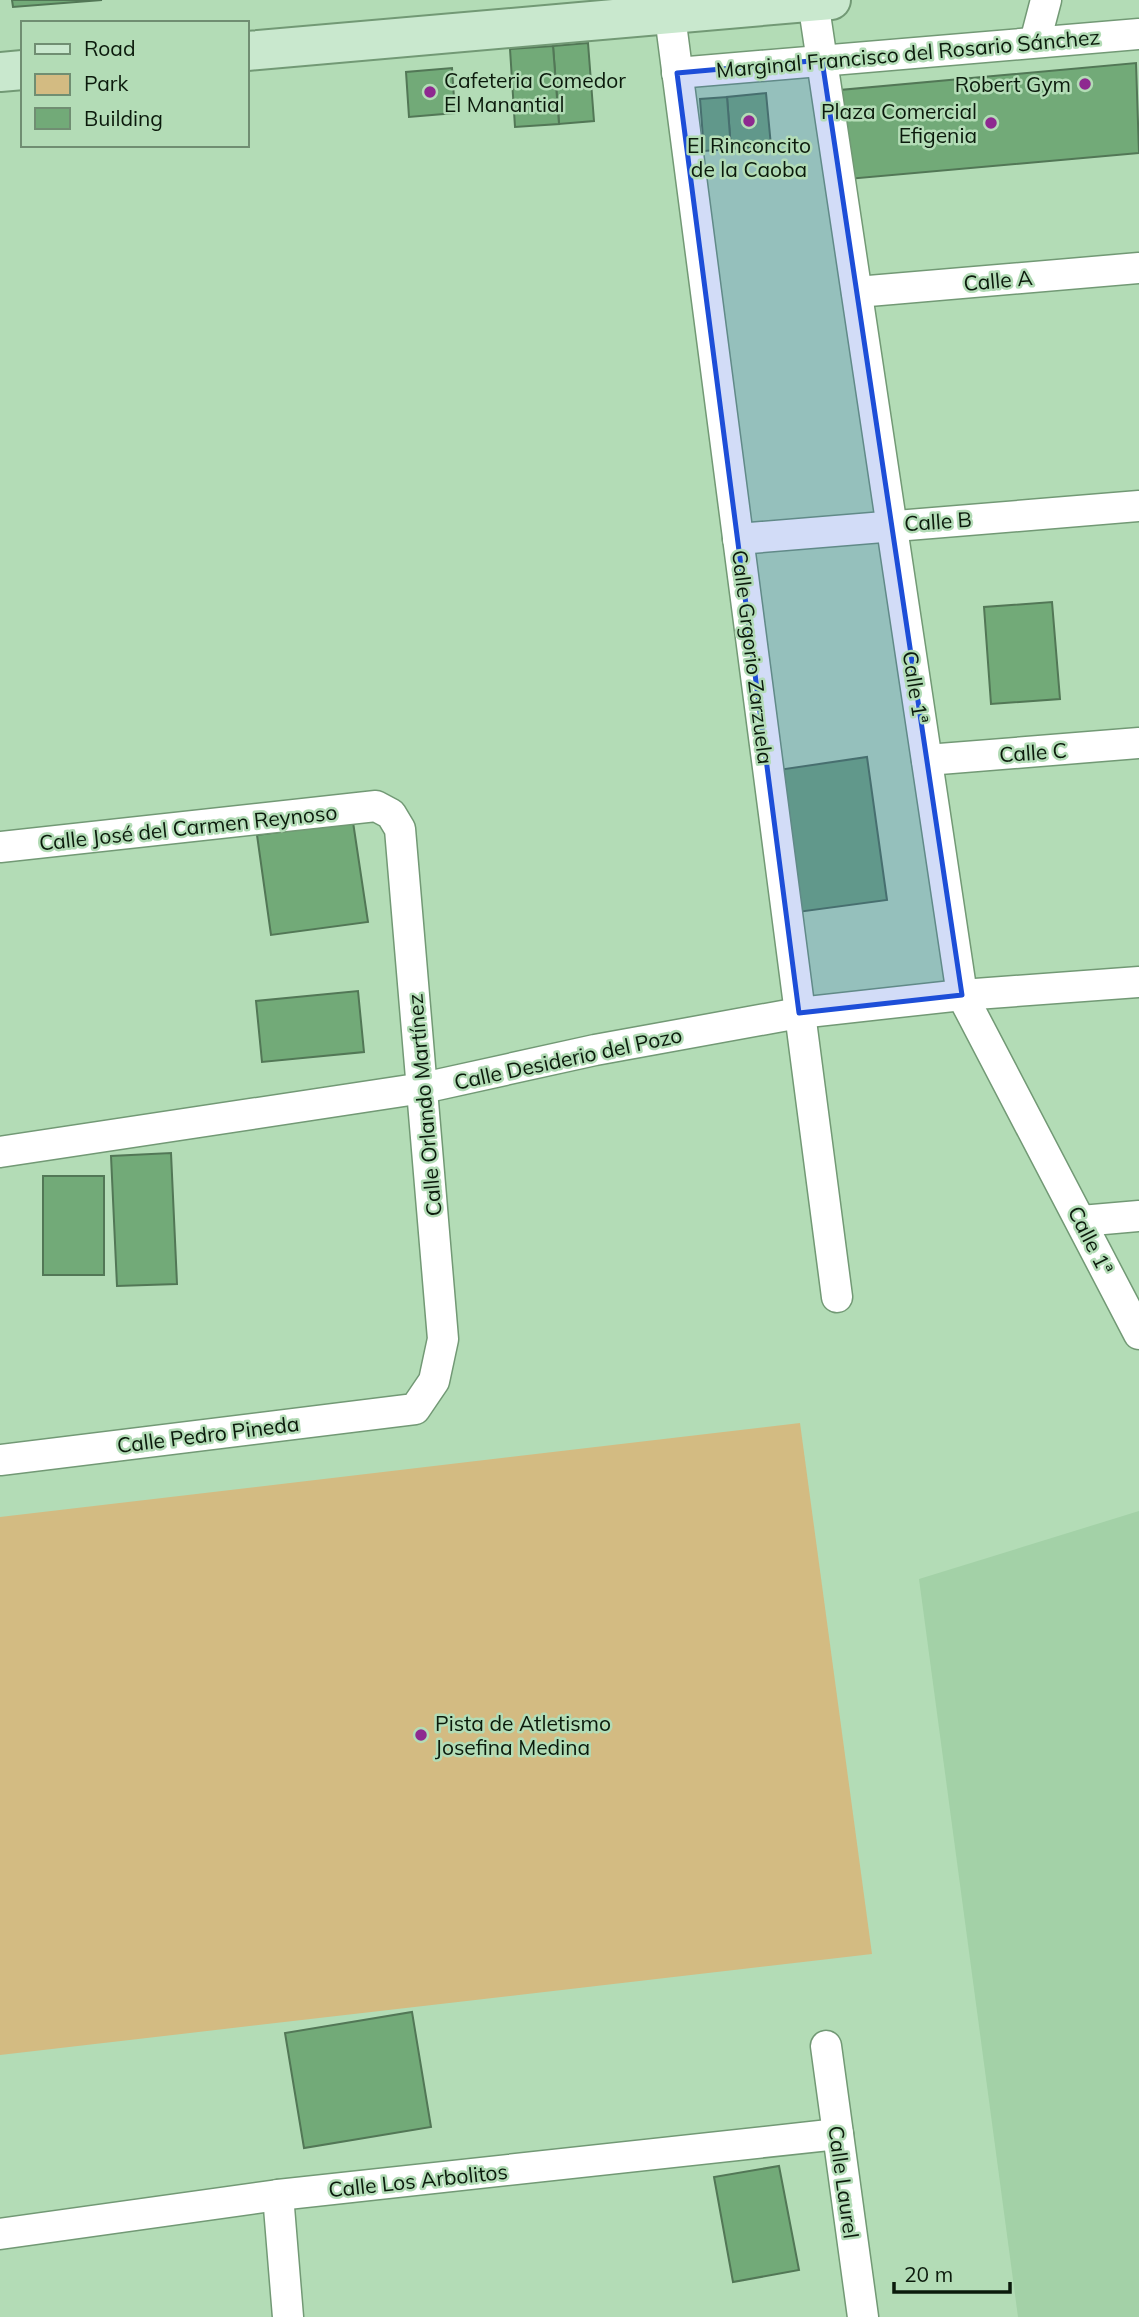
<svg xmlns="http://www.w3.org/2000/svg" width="1139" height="2317" font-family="Mulish,sans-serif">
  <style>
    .built { fill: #a3d1a7 }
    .park { fill: #d3bb82 }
    .building { fill: #72aa78; stroke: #527756; stroke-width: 2 }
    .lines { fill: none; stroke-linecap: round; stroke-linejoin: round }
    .street-casing { stroke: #729975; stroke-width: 33 }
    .secondary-casing { stroke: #729975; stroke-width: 42 }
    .street { stroke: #fff; stroke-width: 30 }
    .secondary { stroke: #c9e8ce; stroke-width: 38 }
    .marked { fill: #1d4ed8; fill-opacity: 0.2; stroke: #1d4ed8; stroke-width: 5; stroke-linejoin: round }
    .poi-dot { fill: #8e2990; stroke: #b3dcb6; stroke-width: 2.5 }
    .labels { text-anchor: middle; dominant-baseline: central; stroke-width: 5; stroke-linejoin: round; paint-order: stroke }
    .street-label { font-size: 21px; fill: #0b1a0c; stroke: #b3dcb6 }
    .poi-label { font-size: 21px; fill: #0b1a0c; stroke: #b3dcb6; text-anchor: start }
  </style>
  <rect width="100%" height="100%" fill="#b3dcb6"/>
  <polygon class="built" points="1139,1511 1139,2317 1018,2317 919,1579"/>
  <polygon class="park" points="800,1423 872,1954 0,2055 0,1517"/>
  <g class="building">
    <polygon points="12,0 102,0 13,7"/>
    <polygon points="588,43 594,121 559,124 553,46"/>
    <polygon points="553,46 559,124 515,127 510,49"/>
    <polygon points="1136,63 1139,153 848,179 840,90"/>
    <polygon points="452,68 455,113 409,117 406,72"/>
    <polygon points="766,93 771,146 731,149 727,97"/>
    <polygon points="727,97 731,149 704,151 700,99"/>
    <polygon points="1052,602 1060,699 991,704 984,607"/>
    <polygon points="867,757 887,900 798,912 778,770"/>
    <polygon points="353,822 368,922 271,935 257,835"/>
    <polygon points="358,991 364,1052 262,1062 256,1001"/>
    <polygon points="171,1153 177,1284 117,1286 111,1156"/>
    <rect x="43" y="1176" width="61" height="99"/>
    <polygon points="412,2012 431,2127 304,2148 285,2033"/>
    <polygon points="779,2166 799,2270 733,2282 714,2177"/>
  </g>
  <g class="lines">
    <g class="street-casing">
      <g id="street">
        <polyline points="813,1 962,995 1139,1334"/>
        <polyline points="670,16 837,1297"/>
        <polyline points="1035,42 1046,0"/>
        <polyline points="677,73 1139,34"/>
        <polyline points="857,292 1139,268"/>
        <polyline points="738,539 1139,506"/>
        <polyline points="927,760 1139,743"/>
        <polyline points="0,847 376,806 391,814 400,829 443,1339 434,1381 415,1409 0,1460"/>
        <polyline points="0,1152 423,1088 595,1050 799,1013 962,995 1139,982"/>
        <polyline points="1081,1221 1139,1216"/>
        <polyline points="826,2046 863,2317"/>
        <polyline points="278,2195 288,2317"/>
        <polyline points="0,2234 278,2195 838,2134"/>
      </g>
    </g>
    <g class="secondary-casing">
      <g id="secondary">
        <polyline points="247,51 831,0"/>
        <polyline points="0,72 23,70"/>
      </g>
    </g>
    <use href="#street" class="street"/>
    <use href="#secondary" class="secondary"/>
  </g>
  <path class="marked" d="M822 60 962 995 799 1013 677 73Z"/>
  <g class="poi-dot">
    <circle cx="1085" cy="84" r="7"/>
    <circle cx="430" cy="92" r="7"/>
    <circle cx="749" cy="121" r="7"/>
    <circle cx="991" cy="123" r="7"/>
    <circle cx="421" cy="1735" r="7"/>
  </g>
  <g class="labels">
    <g class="street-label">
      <text transform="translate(908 53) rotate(-5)">Marginal Francisco del Rosario Sánchez</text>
      <text transform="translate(998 280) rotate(-5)">Calle A</text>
      <text transform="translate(938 521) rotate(-4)">Calle B</text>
      <text transform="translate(753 657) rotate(83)">Calle Grgorio Zarzuela</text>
      <text transform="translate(916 687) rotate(81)">Calle 1ª</text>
      <text transform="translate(1033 752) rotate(-4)">Calle C</text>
      <text transform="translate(188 827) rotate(-6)">Calle José del Carmen Reynoso</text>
      <text transform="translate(568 1058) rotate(-12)">Calle Desiderio del Pozo</text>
      <text transform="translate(424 1105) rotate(-95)">Calle Orlando Martínez</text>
      <text transform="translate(1091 1240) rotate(63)">Calle 1ª</text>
      <text transform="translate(208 1434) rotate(-7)">Calle Pedro Pineda</text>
      <text transform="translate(418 2180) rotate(-6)">Calle Los Arbolitos</text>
      <text transform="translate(844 2182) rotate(82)">Calle Laurel</text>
    </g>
    <g class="poi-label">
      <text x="444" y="80">Cafeteria Comedor<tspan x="444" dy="24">El Manantial</tspan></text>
      <text x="1071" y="84" text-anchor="end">Robert Gym</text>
      <text x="977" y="111" text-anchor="end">Plaza Comercial<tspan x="977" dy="24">Efigenia</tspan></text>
      <text x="749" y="145" text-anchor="middle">El Rinconcito<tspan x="749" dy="24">de la Caoba</tspan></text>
      <text x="435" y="1723">Pista de Atletismo<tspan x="435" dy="24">Josefina Medina</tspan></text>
    </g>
  </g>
  <rect x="21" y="21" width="228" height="126" fill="#b3dcb6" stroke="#708e72" stroke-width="2"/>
  <rect x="35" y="44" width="35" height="10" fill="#c9e8ce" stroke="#708e72" stroke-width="2"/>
  <text x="84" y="56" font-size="21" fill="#0b1a0c">Road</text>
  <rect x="35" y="74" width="35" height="21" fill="#d3bb82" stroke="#708e72" stroke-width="2"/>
  <text x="84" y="91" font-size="21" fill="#0b1a0c">Park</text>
  <rect x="35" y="108" width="35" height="21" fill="#72aa78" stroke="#708e72" stroke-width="2"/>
  <text x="84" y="126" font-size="21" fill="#0b1a0c">Building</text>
  <path d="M894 2282v10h116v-10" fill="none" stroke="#0b1a0c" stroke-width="3.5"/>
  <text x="904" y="2282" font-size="21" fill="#0b1a0c" stroke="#b3dcb6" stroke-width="5" paint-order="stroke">20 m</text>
</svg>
